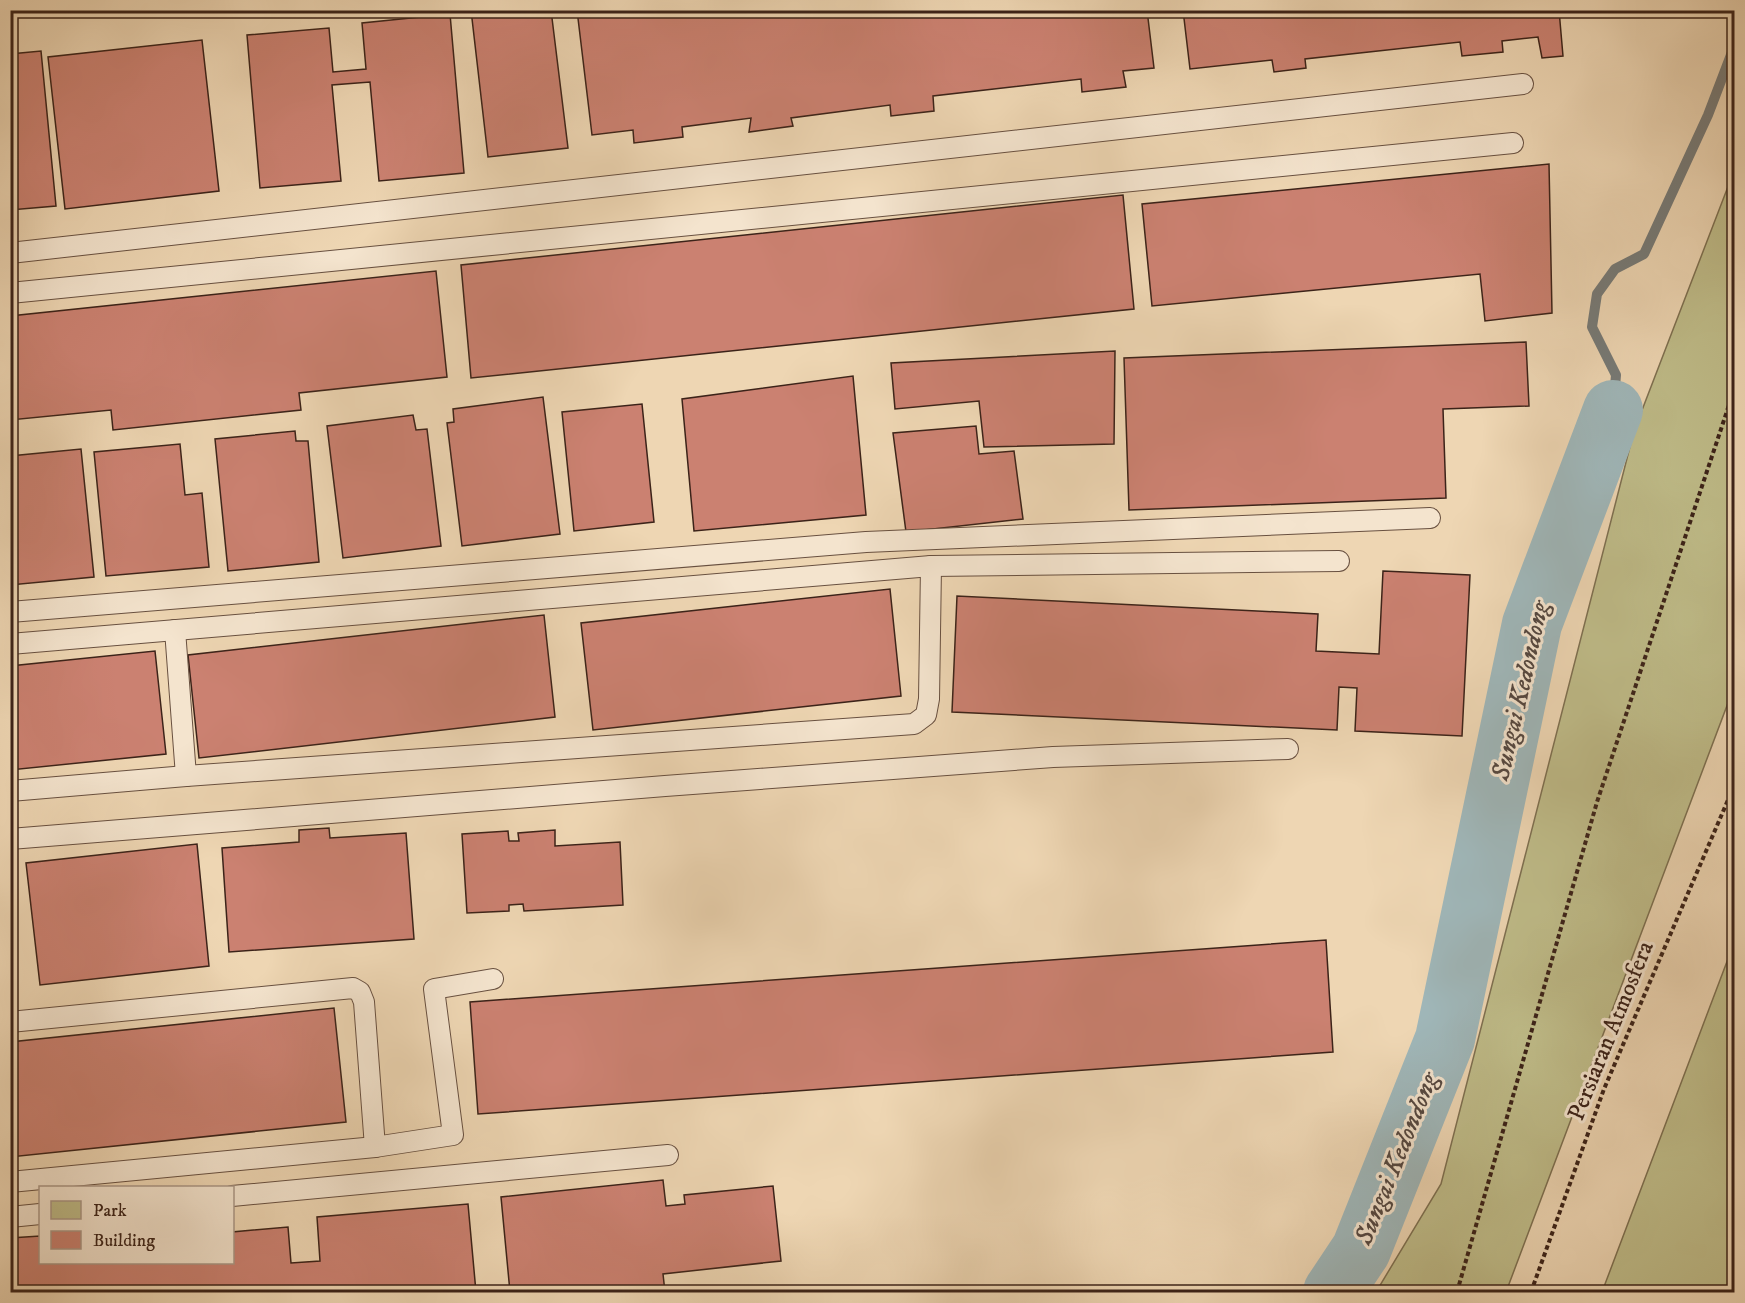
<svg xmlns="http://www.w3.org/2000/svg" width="1745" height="1303" font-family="'IM FELL DW Pica',serif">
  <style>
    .green { fill: #bfbc89; stroke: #7e7051; stroke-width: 1.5 }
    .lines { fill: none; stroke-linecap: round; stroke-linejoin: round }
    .stream { stroke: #777b78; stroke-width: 10 }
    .river { stroke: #9fb6b8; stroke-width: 60 }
    .building { fill: #cb8171; stroke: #3c2319; stroke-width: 1.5 }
    .service-casing { stroke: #685040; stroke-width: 22 }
    .path { stroke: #3c2319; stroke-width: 4; stroke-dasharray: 4.5 3; stroke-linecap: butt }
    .service { stroke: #f4e4ce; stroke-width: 20 }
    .labels { text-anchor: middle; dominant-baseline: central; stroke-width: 6; stroke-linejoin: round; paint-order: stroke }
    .street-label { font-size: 24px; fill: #3c2319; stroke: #f4e4ce }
    .water-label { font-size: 26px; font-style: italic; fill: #554841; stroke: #f4e4ce }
  </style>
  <rect width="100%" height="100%" fill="#eed6b3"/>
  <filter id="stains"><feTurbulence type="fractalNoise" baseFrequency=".00333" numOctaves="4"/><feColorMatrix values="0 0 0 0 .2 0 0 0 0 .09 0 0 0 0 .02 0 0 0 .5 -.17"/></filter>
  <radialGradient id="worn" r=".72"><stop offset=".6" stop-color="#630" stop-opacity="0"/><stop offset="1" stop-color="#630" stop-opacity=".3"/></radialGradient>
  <g class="green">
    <polygon points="1734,171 1734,687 1506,1292 1376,1292 1441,1184 1634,431"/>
    <polygon points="1734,943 1734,1292 1602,1292"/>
  </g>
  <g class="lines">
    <polyline class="stream" points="1613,410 1616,375 1592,327 1597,294 1615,269 1644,254 1708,115 1734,47"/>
    <polyline class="river" points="1333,1292 1361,1250 1445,1039 1532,624 1613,410"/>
  </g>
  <g class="building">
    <polygon points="471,10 551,10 568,148 488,157"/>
    <polygon points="577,10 1147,10 1154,68 1123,71 1126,87 1082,92 1081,79 933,96 934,111 891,116 890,105 791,118 793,126 749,132 751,118 682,127 683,137 634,143 633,130 592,135"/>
    <polygon points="1183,10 1559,10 1563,56 1542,58 1538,37 1502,41 1503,52 1462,56 1460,42 1305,59 1306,68 1274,72 1272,60 1190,69"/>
    <polygon points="450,14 464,173 379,181 370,82 332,85 341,181 260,188 247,35 329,28 333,72 366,69 362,23"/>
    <polygon points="202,40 219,191 65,209 48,57"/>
    <polygon points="41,51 56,206 10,210 10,54"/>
    <polygon points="1549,164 1552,313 1485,321 1480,274 1152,306 1142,204"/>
    <polygon points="1123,195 1134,309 471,378 461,265"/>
    <polygon points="436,271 447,377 299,393 301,410 113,430 111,410 10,420 10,316"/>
    <polygon points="1526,342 1529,406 1443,409 1446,498 1129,510 1124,358"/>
    <polygon points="1115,351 1114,444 984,447 979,401 895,409 891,363"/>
    <polygon points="853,376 866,515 694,531 682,399"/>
    <polygon points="543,397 560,534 462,546 447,423 454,422 453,409"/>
    <polygon points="642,404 654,522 574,531 562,412"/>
    <polygon points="413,415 416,430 427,429 441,546 343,558 327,426"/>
    <polygon points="976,426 979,454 1014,451 1023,519 906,532 893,433"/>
    <polygon points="295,431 296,441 308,441 319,562 228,571 215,439"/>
    <polygon points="180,444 185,495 202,493 209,567 106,576 94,452"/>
    <polygon points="81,449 94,577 10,585 10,456"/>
    <polygon points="1383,571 1470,575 1462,736 1355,731 1357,688 1339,687 1337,730 952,712 957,596 1318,614 1316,651 1379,654"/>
    <polygon points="890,589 901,696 593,730 581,623"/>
    <polygon points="544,615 555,717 199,758 188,655"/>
    <polygon points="155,651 166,754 10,770 10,666"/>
    <polygon points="329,828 330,838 406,833 414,939 229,952 222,848 299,842 299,830"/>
    <polygon points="555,830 555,846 620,842 623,905 524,911 523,904 509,905 509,911 467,913 462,834 508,831 509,841 519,841 518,833"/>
    <polygon points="197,844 209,966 40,985 26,863"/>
    <polygon points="1326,940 1333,1052 478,1114 470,1002"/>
    <polygon points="10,948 14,991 10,991"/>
    <polygon points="334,1008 346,1122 10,1157 10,1042"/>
    <polygon points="663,1180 666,1206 685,1204 684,1195 773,1186 781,1261 663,1274 665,1292 510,1292 501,1197"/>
    <polygon points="468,1204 476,1292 10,1292 10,1238 40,1236 40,1262 232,1262 232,1232 288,1227 291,1263 320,1261 317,1217"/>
  </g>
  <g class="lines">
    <g class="service-casing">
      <g id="service">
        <polyline points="10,253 1523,84"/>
        <polyline points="10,293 1513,143"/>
        <polyline points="10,612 866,542 1430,518"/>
        <polyline points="175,630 186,776"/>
        <polyline points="10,644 931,566 1339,561"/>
        <polyline points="10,791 186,776 914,724 926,715 929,699 931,566"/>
        <polyline points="10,839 665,786 1053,757 1288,749"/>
        <polyline points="10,1022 353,988 360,992 364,1002 375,1147"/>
        <polyline points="10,1182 375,1147 453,1135 434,989 493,979"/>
        <polyline points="232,1196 668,1155"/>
        <polyline points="10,1217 40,1214"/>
      </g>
    </g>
    <g class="path">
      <polyline points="1457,1292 1597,802 1734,390"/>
      <polyline points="1531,1292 1604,1089 1734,786"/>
    </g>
    <use href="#service" class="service"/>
  </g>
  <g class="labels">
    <g class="street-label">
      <text transform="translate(1611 1031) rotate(-68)">Persiaran Atmosfera</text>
    </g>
    <g class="water-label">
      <text transform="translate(1521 691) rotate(-77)">Sungai Kedondong</text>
      <text transform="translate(1397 1159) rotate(-68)">Sungai Kedondong</text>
    </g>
  </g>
  <rect width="1745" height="1303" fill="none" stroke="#eed6b3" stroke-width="36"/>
  <rect x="12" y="12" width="1721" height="1279" fill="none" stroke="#3c2319" stroke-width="3"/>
  <rect x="18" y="18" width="1709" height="1267" fill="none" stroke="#3c2319" stroke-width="1.5"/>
  <rect x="39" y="1186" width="195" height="78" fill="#f4e4ce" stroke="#aa9786" stroke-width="1.5"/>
  <rect x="51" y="1201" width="30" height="18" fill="#bfbc89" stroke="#aa9786" stroke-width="1.5"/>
  <text x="93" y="1216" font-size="18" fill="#3c2319">Park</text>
  <rect x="51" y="1231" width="30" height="18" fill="#cb8171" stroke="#aa9786" stroke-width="1.5"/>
  <text x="93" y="1246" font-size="18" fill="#3c2319">Building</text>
  <rect width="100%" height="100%" filter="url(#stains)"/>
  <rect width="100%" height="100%" fill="url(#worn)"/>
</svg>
